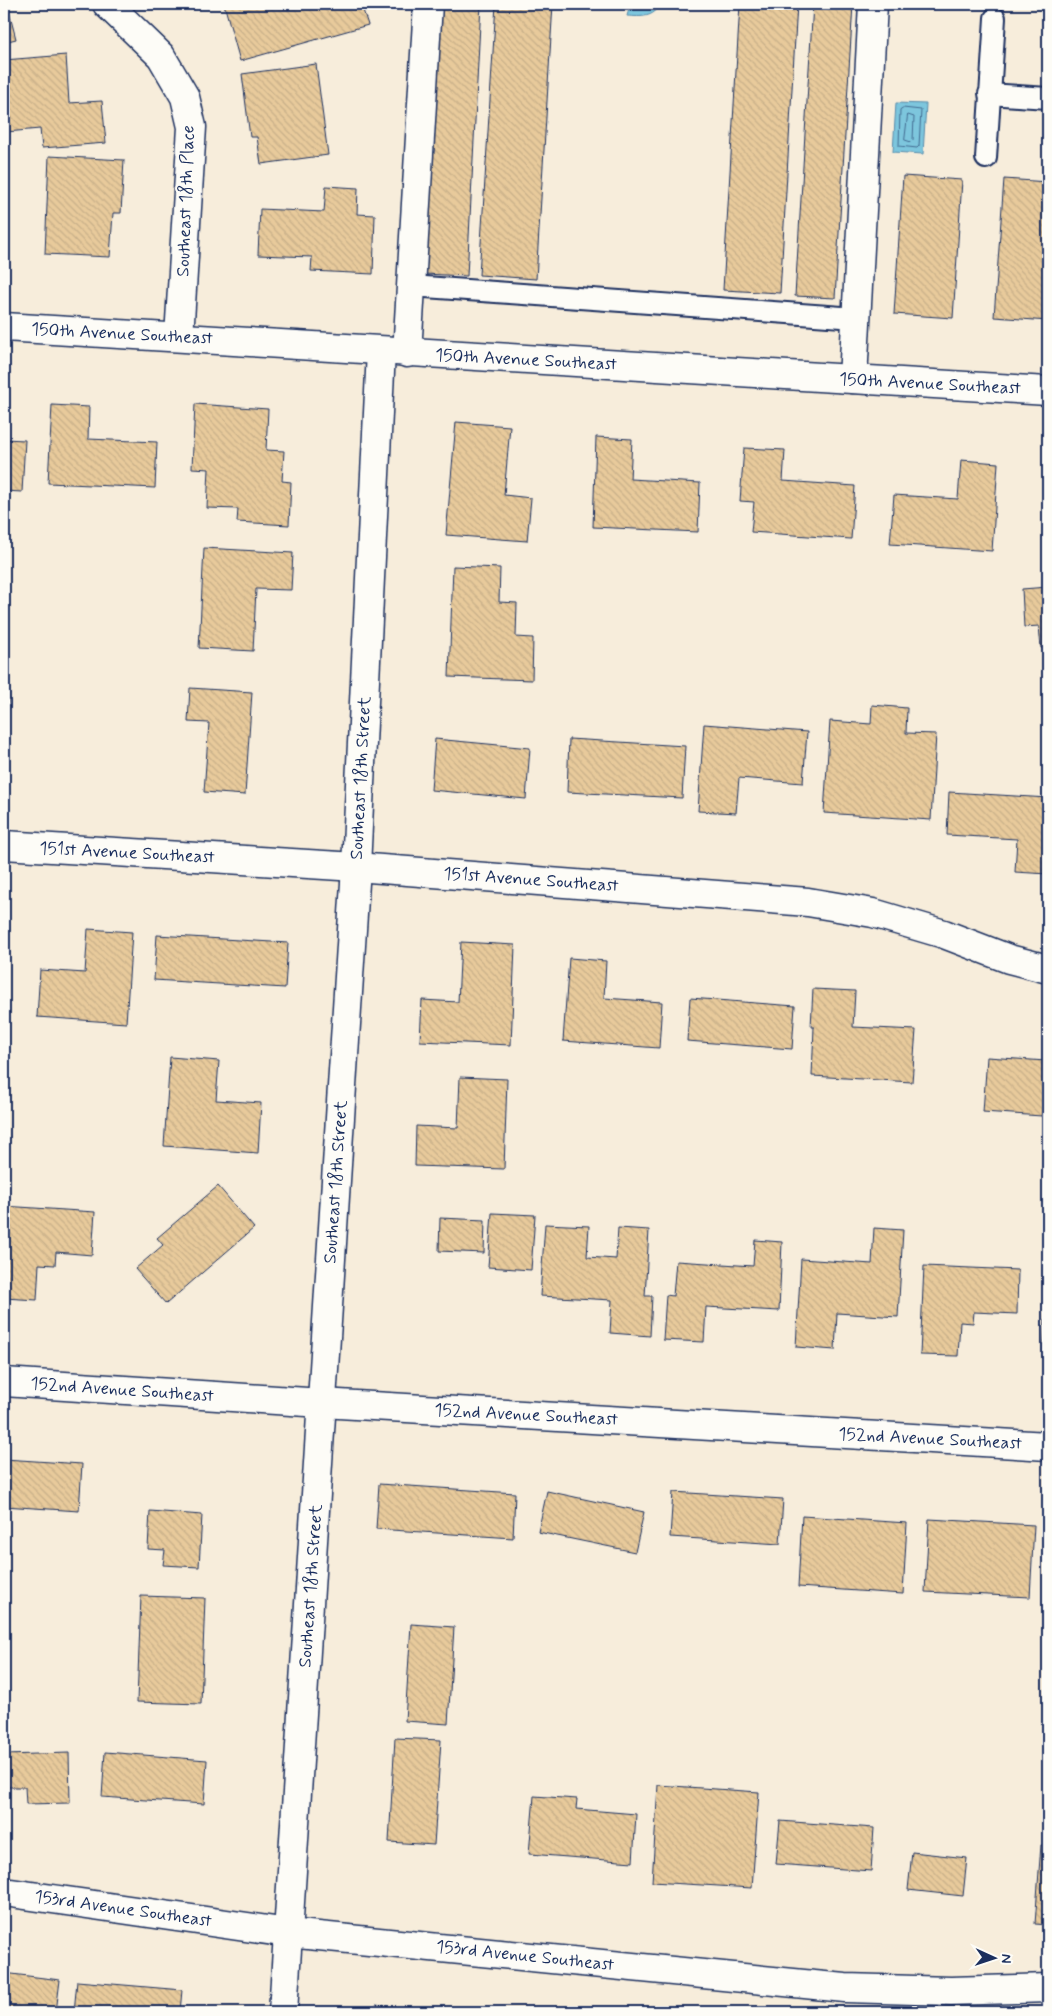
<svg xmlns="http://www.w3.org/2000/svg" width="1052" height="2016" font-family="Mynerve,sans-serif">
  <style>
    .water { fill: #7dc6dd; stroke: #568aaa }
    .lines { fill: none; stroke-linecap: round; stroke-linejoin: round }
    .shore { stroke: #426b91; stroke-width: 1 }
    .building { fill: url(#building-back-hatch); stroke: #1b2f5e }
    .lane-casing { stroke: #1b2f5e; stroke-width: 24 }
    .street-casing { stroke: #1b2f5e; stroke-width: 31 }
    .lane { stroke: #fdfcf7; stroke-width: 20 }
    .street { stroke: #fdfcf7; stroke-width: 28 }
    .labels { text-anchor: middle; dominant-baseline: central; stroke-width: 4; stroke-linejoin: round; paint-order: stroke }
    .street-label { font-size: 18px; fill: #1b2f5e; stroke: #fdfcf7 }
  </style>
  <defs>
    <pattern id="building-back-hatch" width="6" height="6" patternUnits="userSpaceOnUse" patternTransform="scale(1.25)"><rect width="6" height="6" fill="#e8ca9b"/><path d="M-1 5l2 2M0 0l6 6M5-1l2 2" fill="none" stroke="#c6ae88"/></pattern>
  </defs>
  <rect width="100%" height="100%" fill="#f7eddb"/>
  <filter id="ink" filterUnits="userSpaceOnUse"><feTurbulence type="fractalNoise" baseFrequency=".02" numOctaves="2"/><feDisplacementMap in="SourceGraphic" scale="10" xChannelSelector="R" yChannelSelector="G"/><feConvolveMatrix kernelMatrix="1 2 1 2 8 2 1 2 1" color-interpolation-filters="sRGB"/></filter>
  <g filter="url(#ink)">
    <g class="water">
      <path d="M642 4H661C653 18 642 17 627 16L629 9H638Z"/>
      <polygon points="896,103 926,104 923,154 893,152"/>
    </g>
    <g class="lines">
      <g class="shore">
        <polygon points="903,108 921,110 919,146 917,148 899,146 900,110"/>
        <polygon points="908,115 914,117 913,140 911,142 905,140"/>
      </g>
    </g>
    <g class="building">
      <polygon points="4,4 7,4 16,39 4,42"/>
      <polygon points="224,4 361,4 368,25 240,61"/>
      <polygon points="438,4 481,4 467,276 424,274"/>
      <polygon points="496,4 553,4 536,279 479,275"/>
      <polygon points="740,4 797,4 780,293 723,290"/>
      <polygon points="813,4 853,4 835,298 795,296"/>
      <polygon points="66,55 69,103 102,101 106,143 42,148 40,129 6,132 4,60"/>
      <polygon points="316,64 328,155 261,164 257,137 250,137 242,74"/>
      <polygon points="49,156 124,160 121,213 113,213 110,257 45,254"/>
      <polygon points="903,176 962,180 953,318 894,314"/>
      <polygon points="1004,179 1048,182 1048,321 994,317"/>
      <polygon points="326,186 358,188 357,214 375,215 373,274 311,271 312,257 258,255 260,209 324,212"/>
      <polygon points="195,404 268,409 266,450 284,451 282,481 291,482 289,525 237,522 238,509 207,508 209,469 192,468"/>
      <polygon points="52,405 89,407 88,439 157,442 155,488 48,483"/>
      <polygon points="456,422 510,426 504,495 531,498 527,541 446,535"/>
      <polygon points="596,437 632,439 630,479 700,483 698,532 593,527"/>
      <polygon points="4,439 25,440 22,492 4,491"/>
      <polygon points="744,448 785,450 783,481 855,486 851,539 751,532 754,502 740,501"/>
      <polygon points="961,460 998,463 992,551 890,544 894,495 958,499"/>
      <polygon points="204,548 293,553 291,590 256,589 253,651 199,648"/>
      <polygon points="453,566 500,568 499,602 517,603 516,637 533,638 532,680 449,677"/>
      <polygon points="1048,587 1048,648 1041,648 1039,626 1024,627 1022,589"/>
      <polygon points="4,677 9,678 7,726 4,726"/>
      <polygon points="190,688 252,692 245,795 204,792 209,723 188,722"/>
      <polygon points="872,705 907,708 906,733 936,734 931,820 824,813 830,721 871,724"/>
      <polygon points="704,724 807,732 803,783 739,778 736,813 698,811"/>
      <polygon points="435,739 530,748 526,799 431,790"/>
      <polygon points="569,739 685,746 682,798 567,792"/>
      <polygon points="949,792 1048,798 1048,874 1015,872 1017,839 947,835"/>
      <polygon points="88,929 132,932 126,1023 37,1017 40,970 85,973"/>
      <polygon points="157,935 288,943 285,988 154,980"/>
      <polygon points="461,942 515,945 511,1045 420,1041 422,1000 458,1002"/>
      <polygon points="569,958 606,961 604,998 662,1002 659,1048 563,1041"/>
      <polygon points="813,989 855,991 853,1027 916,1030 912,1082 812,1076 814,1027 811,1027"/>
      <polygon points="690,998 795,1006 792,1049 687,1041"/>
      <polygon points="170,1057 219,1061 216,1100 261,1103 258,1153 164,1146"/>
      <polygon points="987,1057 1046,1061 1042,1116 983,1112"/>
      <polygon points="460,1077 507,1079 504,1169 415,1166 416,1126 458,1128"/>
      <polygon points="218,1186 254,1228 166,1304 135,1269 163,1245 157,1238"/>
      <polygon points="4,1206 95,1212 92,1255 56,1252 55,1265 39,1264 37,1300 4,1298"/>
      <polygon points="492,1213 535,1215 531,1270 488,1267"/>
      <polygon points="440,1218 485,1220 484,1253 439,1251"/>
      <polygon points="545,1224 589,1226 587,1257 616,1259 618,1228 649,1230 645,1296 652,1296 650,1336 610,1333 612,1300 540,1296"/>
      <polygon points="874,1228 903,1230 898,1317 837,1313 835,1350 796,1347 801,1259 872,1264"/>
      <polygon points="755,1240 782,1242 779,1311 706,1307 704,1342 663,1340 666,1295 673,1296 676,1261 753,1266"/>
      <polygon points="924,1266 1018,1270 1017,1314 974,1312 973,1323 960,1322 958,1356 920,1355"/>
      <polygon points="1047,1279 1048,1279 1048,1363 1043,1363"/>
      <polygon points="4,1459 82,1464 79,1511 4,1506"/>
      <polygon points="379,1484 515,1493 513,1538 376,1529"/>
      <polygon points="547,1491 644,1512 635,1552 538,1532"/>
      <polygon points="673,1492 783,1499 780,1544 670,1537"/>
      <polygon points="150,1511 202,1515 199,1567 163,1565 165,1550 148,1549"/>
      <polygon points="802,1516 907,1523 903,1594 798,1587"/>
      <polygon points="929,1519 1034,1525 1030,1597 925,1592"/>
      <polygon points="141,1596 205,1598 201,1704 137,1702"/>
      <polygon points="411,1624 454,1627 448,1724 405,1721"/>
      <polygon points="395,1738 441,1740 434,1845 389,1842"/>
      <polygon points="105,1752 207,1760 204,1804 102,1797"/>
      <polygon points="69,1753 70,1803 26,1804 25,1787 7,1787 5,1755"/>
      <polygon points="658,1785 759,1792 752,1888 652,1882"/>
      <polygon points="534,1796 577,1799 576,1809 636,1814 633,1862 529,1854"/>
      <polygon points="780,1821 874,1828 871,1871 776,1864"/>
      <polygon points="1041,1845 1048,1846 1048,1925 1035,1924"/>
      <polygon points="912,1852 967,1858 963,1896 908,1890"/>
      <polygon points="4,1973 60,1980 56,2012 4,2012"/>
      <polygon points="77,1981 182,1990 180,2012 74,2012"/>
      <polygon points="376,2005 430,2012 375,2012"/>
    </g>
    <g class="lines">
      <g class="lane-casing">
        <g id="lane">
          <polyline points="989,94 1048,98"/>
          <polyline points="986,158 995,18"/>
          <polyline points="411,286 856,318"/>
        </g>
      </g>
      <g class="street-casing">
        <g id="street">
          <polyline points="107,4 161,56 185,97 192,127 179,337"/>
          <polyline points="4,327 1048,391"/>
          <polyline points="407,353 428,4"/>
          <polyline points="853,379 873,4"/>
          <polyline points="4,845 356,867 808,902 873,913 944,934 1009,959 1048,969"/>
          <polyline points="4,1382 322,1403 1048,1446"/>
          <polyline points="4,1892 288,1933 845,1988 951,1991 1048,1988"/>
          <polyline points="283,2012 356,867 381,351"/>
        </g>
      </g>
      <use href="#lane" class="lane"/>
      <use href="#street" class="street"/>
    </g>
  </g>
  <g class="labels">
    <g class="street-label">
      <text transform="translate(186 201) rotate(-88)">Southeast 18th Place</text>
      <text transform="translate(122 334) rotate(3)">150th Avenue Southeast</text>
      <text transform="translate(526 360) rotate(3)">150th Avenue Southeast</text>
      <text transform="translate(930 384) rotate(3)">150th Avenue Southeast</text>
      <text transform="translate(361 778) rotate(-87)">Southeast 18th Street</text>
      <text transform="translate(127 853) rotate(3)">151st Avenue Southeast</text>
      <text transform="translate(531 880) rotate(4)">151st Avenue Southeast</text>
      <text transform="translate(336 1182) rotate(-86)">Southeast 18th Street</text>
      <text transform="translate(122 1390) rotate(4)">152nd Avenue Southeast</text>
      <text transform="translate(526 1415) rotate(3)">152nd Avenue Southeast</text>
      <text transform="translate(930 1439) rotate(3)">152nd Avenue Southeast</text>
      <text transform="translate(311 1586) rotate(-86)">Southeast 18th Street</text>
      <text transform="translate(123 1909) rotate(8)">153rd Avenue Southeast</text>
      <text transform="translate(525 1956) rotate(6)">153rd Avenue Southeast</text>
    </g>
  </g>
  <rect width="1052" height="2016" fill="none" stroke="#fdfcf7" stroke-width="20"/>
  <rect x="10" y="10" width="1032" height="1996" fill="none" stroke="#1b2f5e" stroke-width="2" filter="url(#ink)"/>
  <g transform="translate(994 1958) rotate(93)" stroke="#fdfcf7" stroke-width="4" paint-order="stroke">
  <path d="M0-4L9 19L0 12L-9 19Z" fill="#1b2f5e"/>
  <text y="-8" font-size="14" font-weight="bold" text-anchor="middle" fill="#1b2f5e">N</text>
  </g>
</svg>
